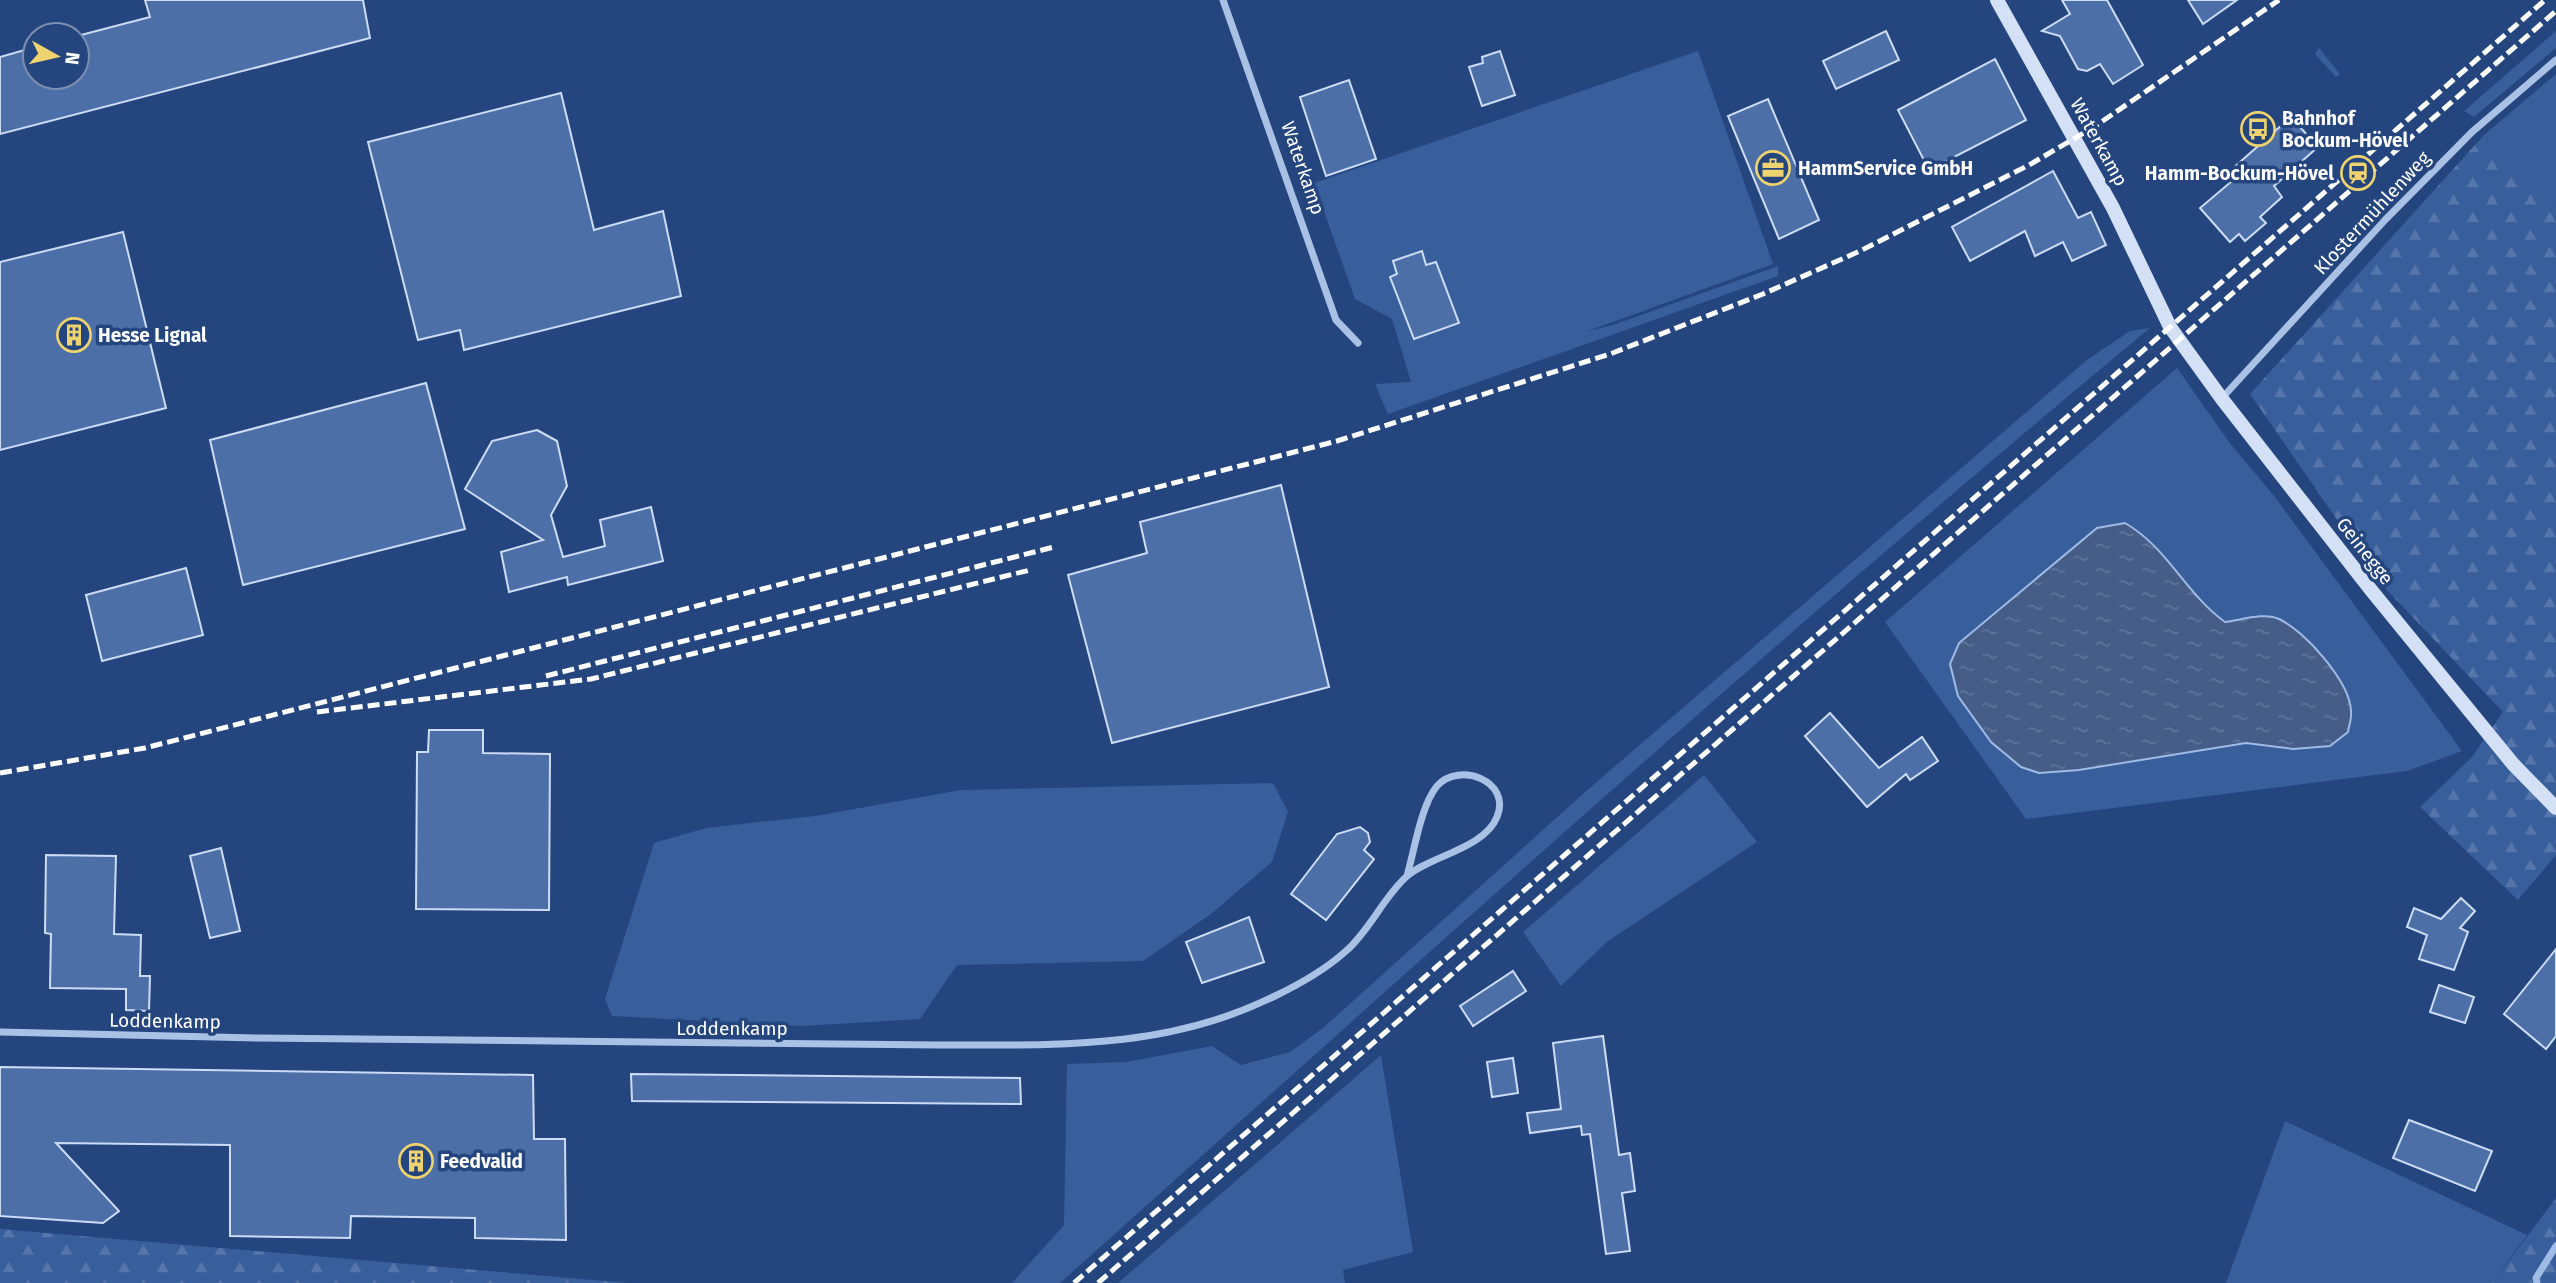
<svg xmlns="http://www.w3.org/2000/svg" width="2556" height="1283" font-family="'Fira Sans',sans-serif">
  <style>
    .grass { fill: #385e9c }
    .forest { fill: url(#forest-firs) }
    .water { fill: url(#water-ripples); stroke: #9fbbe6; stroke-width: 2 }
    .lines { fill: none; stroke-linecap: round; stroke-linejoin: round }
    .stream { stroke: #9fbbe6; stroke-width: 7 }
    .building { fill: #4d6fa7; stroke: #cddcf5; stroke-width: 2 }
    .street { stroke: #aac1e6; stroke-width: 7 }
    .secondary { stroke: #d4e0f5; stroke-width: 14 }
    .rail { stroke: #fff; stroke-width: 5; stroke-dasharray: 12 5; stroke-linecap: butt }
    .labels { text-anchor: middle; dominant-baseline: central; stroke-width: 7; stroke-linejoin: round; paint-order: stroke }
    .poi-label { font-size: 19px; font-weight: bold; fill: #fff; stroke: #25457e; text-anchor: start }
    .street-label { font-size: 19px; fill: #fff; stroke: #25457e }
  </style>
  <defs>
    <pattern id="forest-firs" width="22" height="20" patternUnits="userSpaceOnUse" patternTransform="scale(1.75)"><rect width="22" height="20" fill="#385e9c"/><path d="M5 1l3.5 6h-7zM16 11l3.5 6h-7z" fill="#5676ab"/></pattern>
    <pattern id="water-ripples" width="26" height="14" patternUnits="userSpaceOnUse" patternTransform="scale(1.75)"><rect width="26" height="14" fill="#455d87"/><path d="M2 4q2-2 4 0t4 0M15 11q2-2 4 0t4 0" fill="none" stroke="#617599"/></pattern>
  </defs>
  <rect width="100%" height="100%" fill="#25457e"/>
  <g class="grass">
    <polygon points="2556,31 2556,48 2474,117 2464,111"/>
    <polygon points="2319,48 2340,74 2336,77 2315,54"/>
    <polygon points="1698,51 1773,264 1585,332 1616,324 1778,266 1778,276 1388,414 1375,384 1411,382 1392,319 1355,299 1314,183"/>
    <polygon points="2556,74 2556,207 2484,135"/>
    <path d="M2150 328C1778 636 1420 961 1060 1283H1012L1064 1225 1067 1064 1126 1062 1212 1046 1241 1065 1290 1052 1323 1028 1585 792 2087 360 2130 331Z"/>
    <polygon points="2177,368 2229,442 2275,497 2462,751 2407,771 2026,819 1885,622"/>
    <polygon points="1704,775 1757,842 1608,941 1561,986 1523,932"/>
    <polygon points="1273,783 1288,812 1272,862 1211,914 1143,961 957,965 920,1019 802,1026 612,1016 605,999 654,843 706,828 815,816 961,790"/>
    <polygon points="1381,1055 1413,1252 1343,1270 1345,1283 1118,1283"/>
    <polygon points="2285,1121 2527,1235 2492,1283 2226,1283"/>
  </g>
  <g class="forest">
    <polygon points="2484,135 2556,207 2556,855 2518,900 2420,807 2472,757 2503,712 2383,586 2250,394"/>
    <polygon points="2556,1198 2556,1283 2492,1283"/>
    <polygon points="0,1229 628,1283 0,1283"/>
  </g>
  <path class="water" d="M2125 523C2168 548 2185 593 2225 622 2241 620 2265 612 2279 619 2305 631 2350 682 2351 711 2352 717 2349 726 2348 732L2330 746 2293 749 2246 743 2079 770 2039 773 2021 767 1991 742 1958 696 1950 664 1959 643 2097 528Z"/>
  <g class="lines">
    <polyline class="stream" points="2537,1283 2536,1278 2556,1246"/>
  </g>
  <g class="building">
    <polygon points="145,0 363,0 370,38 0,134 0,57 35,47 35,77 77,77 77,36 150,17"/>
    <polygon points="2062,0 2107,0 2143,65 2113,84 2100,64 2087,71 2078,69 2060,36 2042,31 2070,14"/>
    <polygon points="2188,0 2237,0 2203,24"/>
    <polygon points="1886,31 1899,60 1836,89 1823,61"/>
    <polygon points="1500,51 1515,95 1482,106 1469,67 1483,63 1482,57"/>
    <polygon points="1995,59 2026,120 1929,170 1898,110"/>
    <polygon points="1349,80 1376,159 1326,176 1300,97"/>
    <polygon points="561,93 594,230 663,211 681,296 464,350 460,330 418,340 368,142"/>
    <polygon points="1768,99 1819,220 1779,239 1728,116"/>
    <polygon points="2291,117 2318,147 2274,186 2282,197 2260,217 2266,223 2245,241 2239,234 2230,242 2200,208 2238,176 2232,169"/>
    <polygon points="2053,171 2078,218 2091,212 2106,245 2072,261 2063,242 2035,256 2025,231 1970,261 1952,227"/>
    <polygon points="123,232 166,408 0,450 0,262"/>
    <polygon points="1422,251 1426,265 1436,262 1459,323 1414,339 1390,277 1397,274 1393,261"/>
    <polygon points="426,383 465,529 243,585 210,440"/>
    <polygon points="537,430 557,441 567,486 551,515 563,557 605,546 600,520 651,507 663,561 568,585 567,577 509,592 501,552 543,540 465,489 492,441"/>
    <polygon points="1281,485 1329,687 1112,743 1068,575 1147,553 1140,522"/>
    <polygon points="186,568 203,635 102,661 86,595"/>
    <polygon points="1830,713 1879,768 1922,737 1938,761 1910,780 1906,774 1867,807 1805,736"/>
    <polygon points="429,730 483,730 483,753 550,754 549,910 416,909 417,752 428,752"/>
    <polygon points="1360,827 1368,833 1370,842 1364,850 1374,859 1326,920 1291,894 1337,834"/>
    <polygon points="221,848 240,931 210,938 190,856"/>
    <polygon points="46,855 116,856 114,934 141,935 140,976 150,976 149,1011 126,1010 126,989 50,988 51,934 45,933"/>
    <polygon points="2461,898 2475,911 2460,928 2468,932 2454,970 2419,959 2427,935 2407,927 2414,908 2441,919"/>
    <polygon points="1249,917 1264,962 1202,983 1186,942"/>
    <polygon points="2556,949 2556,1036 2546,1049 2504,1014"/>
    <polygon points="1513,971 1526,991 1473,1026 1460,1006"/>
    <polygon points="2439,985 2474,997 2465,1023 2430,1012"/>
    <polygon points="1603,1036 1619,1155 1630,1153 1635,1191 1622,1193 1630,1251 1606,1254 1590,1134 1582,1135 1581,1126 1530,1133 1527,1113 1561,1109 1553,1043"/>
    <polygon points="1513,1058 1518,1093 1492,1097 1487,1062"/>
    <polygon points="0,1067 533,1075 534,1139 565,1139 566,1240 475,1238 475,1218 351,1216 350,1238 230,1236 230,1145 56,1143 119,1211 103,1223 0,1216"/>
    <polygon points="631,1074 1020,1078 1021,1104 632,1101"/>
    <polygon points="2409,1120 2492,1151 2475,1191 2393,1158"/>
  </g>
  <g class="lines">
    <g class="street">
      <polyline points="1223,0 1336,320 1358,343"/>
      <polyline points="2222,398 2385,220 2472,132 2556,60"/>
      <path d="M0 1032 258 1038 938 1045C1057 1045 1166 1050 1275 996 1300 984 1325 970 1346 951 1370 930 1383 898 1406 877 1429 856 1484 849 1497 817 1512 781 1459 761 1437 786 1421 805 1414 852 1407 876"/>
    </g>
    <polyline class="secondary" points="1997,0 2113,208 2170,327 2222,399 2371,590 2513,764 2556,808"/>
    <g class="rail">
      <polyline points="546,676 1054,547"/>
      <polyline points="317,712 591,679 1030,570"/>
      <polyline points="0,773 145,748 1337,441 1610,354 1763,294 1860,251 2029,165 2094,127 2279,0"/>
      <polyline points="1074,1283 2545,0"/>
      <polyline points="1098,1283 2556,11"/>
    </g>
  </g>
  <defs>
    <g id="bus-ring" transform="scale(1.75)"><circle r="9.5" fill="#25457e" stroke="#efd36f" stroke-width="1.5"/><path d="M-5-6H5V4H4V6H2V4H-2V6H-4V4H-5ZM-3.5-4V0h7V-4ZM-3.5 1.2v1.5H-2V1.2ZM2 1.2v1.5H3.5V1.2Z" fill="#efd36f"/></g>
    <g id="office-ring" transform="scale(1.75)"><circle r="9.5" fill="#25457e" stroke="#efd36f" stroke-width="1.5"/><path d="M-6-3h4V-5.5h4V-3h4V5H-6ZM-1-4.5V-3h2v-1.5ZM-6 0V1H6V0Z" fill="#efd36f"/></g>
    <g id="station-ring" transform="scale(1.75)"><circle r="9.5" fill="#25457e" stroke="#efd36f" stroke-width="1.5"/><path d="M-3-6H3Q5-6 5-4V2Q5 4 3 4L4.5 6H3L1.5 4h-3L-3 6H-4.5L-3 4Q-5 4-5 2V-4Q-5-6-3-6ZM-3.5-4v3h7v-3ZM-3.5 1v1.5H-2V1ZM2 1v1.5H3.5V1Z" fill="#efd36f"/></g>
    <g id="building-ring" transform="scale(1.75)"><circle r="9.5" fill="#25457e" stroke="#efd36f" stroke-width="1.5"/><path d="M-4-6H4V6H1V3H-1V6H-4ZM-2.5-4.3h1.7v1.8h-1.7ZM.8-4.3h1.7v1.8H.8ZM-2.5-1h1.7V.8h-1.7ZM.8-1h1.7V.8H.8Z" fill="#efd36f"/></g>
  </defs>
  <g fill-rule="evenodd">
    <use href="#bus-ring" x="2258" y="129"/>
    <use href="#office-ring" x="1773" y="168"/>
    <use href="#station-ring" x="2358" y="173"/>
    <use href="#building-ring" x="74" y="335"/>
    <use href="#building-ring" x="416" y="1161"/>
  </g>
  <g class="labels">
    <g class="poi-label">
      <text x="2282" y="118">Bahnhof<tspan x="2282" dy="22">Bockum-Hövel</tspan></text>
      <text x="1798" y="168">HammService GmbH</text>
      <text x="2334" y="173" text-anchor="end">Hamm-Bockum-Hövel</text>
      <text x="98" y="335">Hesse Lignal</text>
      <text x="440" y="1161">Feedvalid</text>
    </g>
    <g class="street-label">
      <text transform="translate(2099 142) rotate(61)">Waterkamp</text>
      <text transform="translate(1303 168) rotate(71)">Waterkamp</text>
      <text transform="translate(2372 213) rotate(-47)">Klostermühlenweg</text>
      <text transform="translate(2365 551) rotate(52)">Geinegge</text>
      <text transform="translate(165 1021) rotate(1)">Loddenkamp</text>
      <text x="732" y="1028">Loddenkamp</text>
    </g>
  </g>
  <g transform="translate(56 56) rotate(98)"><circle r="33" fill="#25457e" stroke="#7c8fb2" stroke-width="2"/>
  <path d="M0-5L12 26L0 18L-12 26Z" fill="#efd36f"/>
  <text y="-10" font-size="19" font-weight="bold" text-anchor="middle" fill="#ffffff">N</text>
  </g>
</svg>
